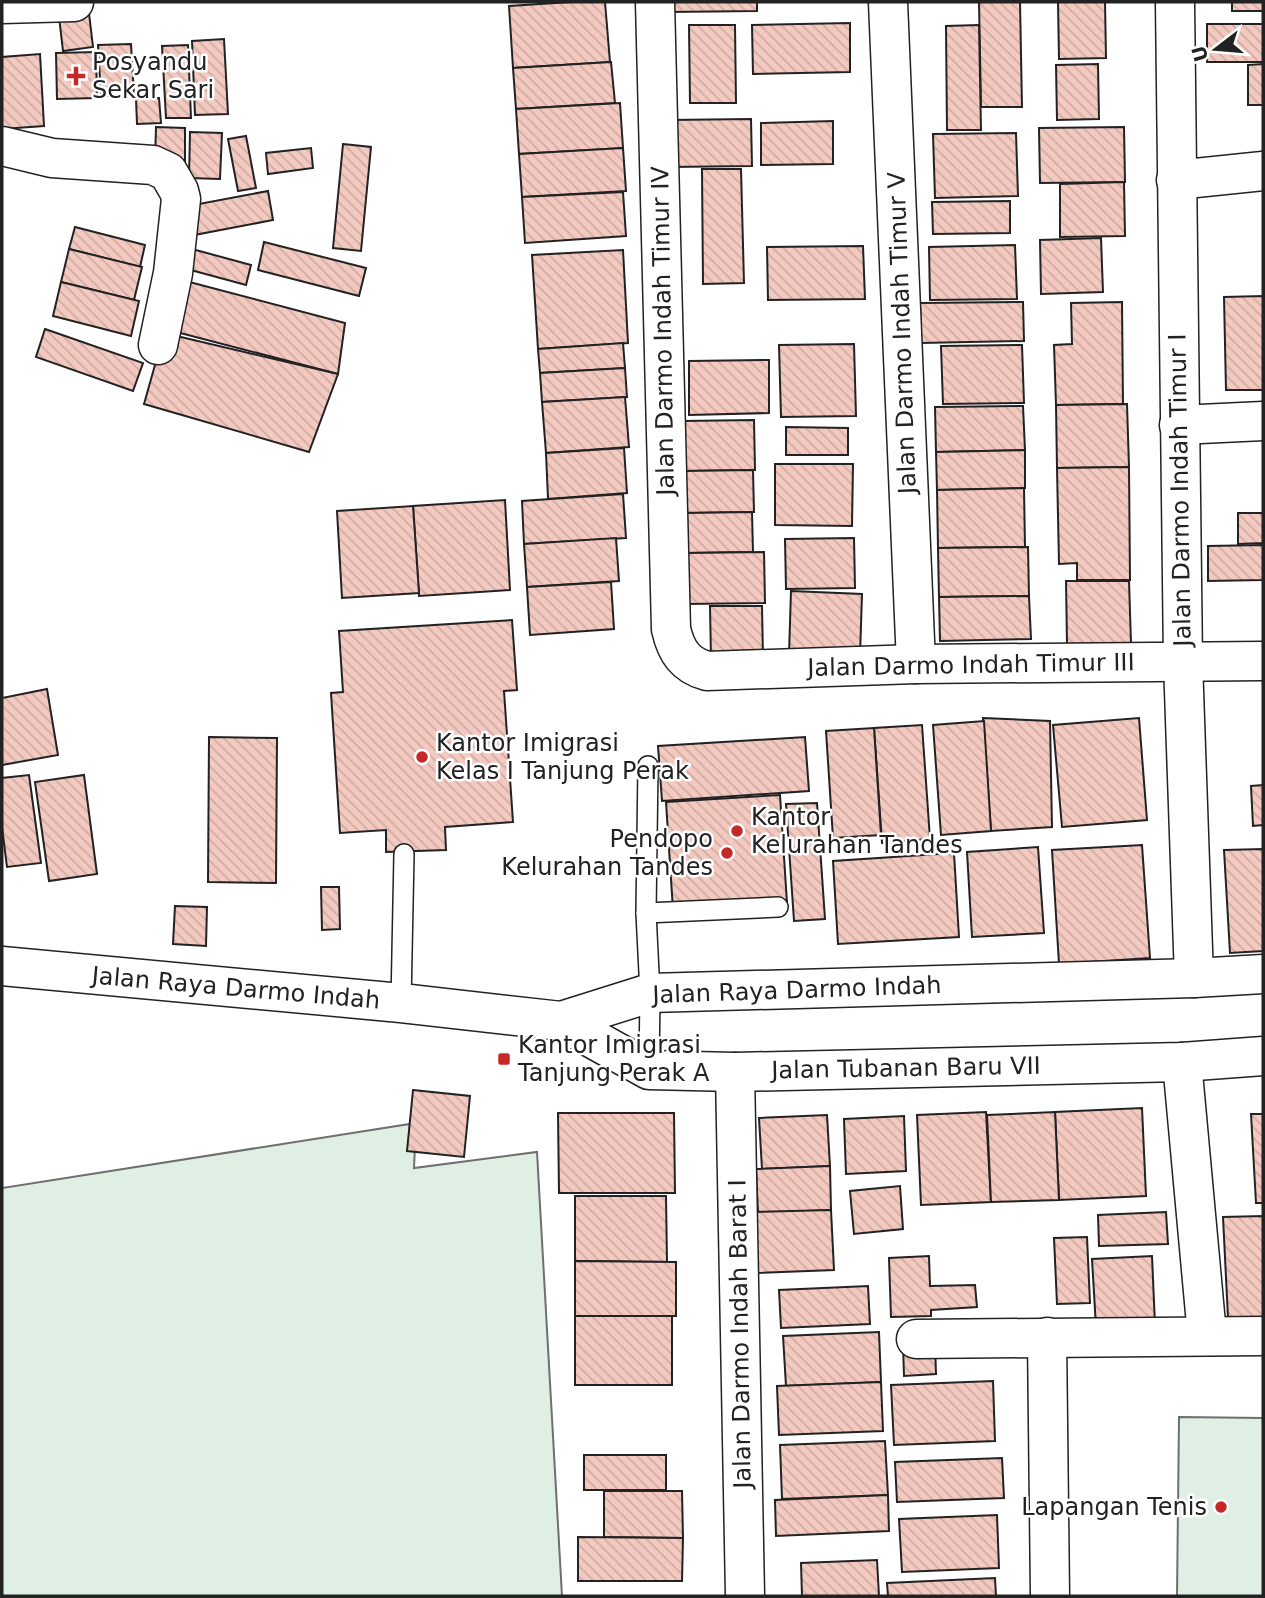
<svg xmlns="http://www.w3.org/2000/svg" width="1265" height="1598" font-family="'DejaVu Sans',sans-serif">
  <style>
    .green { fill: #e0efe3; stroke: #6f6f6f; stroke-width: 2 }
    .building { fill: url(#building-back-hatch); stroke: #222; stroke-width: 2 }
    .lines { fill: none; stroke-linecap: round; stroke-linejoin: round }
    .lane-casing { stroke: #222; stroke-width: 22 }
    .street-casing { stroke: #222; stroke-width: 41 }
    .secondary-casing { stroke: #222; stroke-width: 41 }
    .lane { stroke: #fff; stroke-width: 19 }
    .street { stroke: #fff; stroke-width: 38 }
    .secondary { stroke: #fff; stroke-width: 38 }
    .poi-dot { fill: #c62828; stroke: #fff; stroke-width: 2.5 }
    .labels { text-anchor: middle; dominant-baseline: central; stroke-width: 5; stroke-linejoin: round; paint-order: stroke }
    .poi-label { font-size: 24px; fill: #222; stroke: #fff; text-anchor: start }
    .street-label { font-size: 24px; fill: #222; stroke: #fff }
  </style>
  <defs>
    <pattern id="building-back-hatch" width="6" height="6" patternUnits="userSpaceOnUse" patternTransform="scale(1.75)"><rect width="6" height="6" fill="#f3c9c0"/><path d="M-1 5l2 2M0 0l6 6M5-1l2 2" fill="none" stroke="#d0aca5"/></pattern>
  </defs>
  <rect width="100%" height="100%" fill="#fff"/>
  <g class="green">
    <polygon points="416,1123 414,1168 537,1152 562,1596 2,1596 2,1188"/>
    <polygon points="1179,1417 1263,1418 1263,1596 1177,1596"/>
  </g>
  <g class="building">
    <polygon points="571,2 605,2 610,62 513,68 509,6"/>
    <polygon points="668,2 757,2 757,11 668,12"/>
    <polygon points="979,2 1020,2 1022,107 981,107"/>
    <polygon points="1058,2 1105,2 1106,58 1059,59"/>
    <rect x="1232" y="2" width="31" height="9"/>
    <polygon points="88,5 93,47 63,51 58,8"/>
    <polygon points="850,23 850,72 753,74 752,25"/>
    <rect x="1207" y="24" width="56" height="38"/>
    <polygon points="689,25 735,25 736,103 690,103"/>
    <polygon points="979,25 981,130 947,130 946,26"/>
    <polygon points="224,39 228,114 195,115 192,41"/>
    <polygon points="131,44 134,95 101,96 98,45"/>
    <polygon points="188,45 191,118 166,118 162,46"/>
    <polygon points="96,52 97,98 57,99 56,53"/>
    <polygon points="40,54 44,126 2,129 2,57"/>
    <polygon points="611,62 615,103 516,109 513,68"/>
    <polygon points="1098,64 1099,119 1057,120 1056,65"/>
    <polygon points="1263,64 1263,105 1248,105 1248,65"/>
    <polygon points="159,98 161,123 137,124 136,99"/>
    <polygon points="620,103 623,148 519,154 516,109"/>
    <polygon points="751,119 752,166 669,167 668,120"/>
    <polygon points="833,121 833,164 761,165 761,123"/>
    <polygon points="156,127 185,128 185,164 155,163"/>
    <polygon points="1124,127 1125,182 1040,183 1039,128"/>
    <polygon points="190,132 222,133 220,179 189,178"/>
    <polygon points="1016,133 1018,196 935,198 933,134"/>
    <polygon points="246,136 256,188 238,191 228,139"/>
    <polygon points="343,144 371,147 361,251 333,248"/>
    <polygon points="311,148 313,168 268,174 266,153"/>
    <polygon points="623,148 626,191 522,197 519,154"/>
    <polygon points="702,169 741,169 744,283 703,284"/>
    <polygon points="1124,182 1125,236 1060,237 1060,184"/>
    <polygon points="268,191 273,220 189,236 183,207"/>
    <polygon points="623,192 626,236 525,243 522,197"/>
    <polygon points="1010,201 1010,233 933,234 932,202"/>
    <polygon points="75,227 145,245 140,267 69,249"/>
    <polygon points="1101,238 1103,292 1041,294 1040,240"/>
    <polygon points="264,242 366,268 359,296 258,270"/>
    <polygon points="1015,245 1017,299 930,300 929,247"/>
    <polygon points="181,246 251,265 246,285 176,266"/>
    <polygon points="863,246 865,299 768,300 767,247"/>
    <polygon points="69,249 142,267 134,300 61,282"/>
    <polygon points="623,250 628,343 538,349 532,255"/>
    <polygon points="178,279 345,323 338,374 165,329"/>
    <polygon points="61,282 139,301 131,336 53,316"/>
    <polygon points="1263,296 1263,390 1226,390 1224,297"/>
    <polygon points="1023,302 1024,341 921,343 920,303"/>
    <polygon points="1122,302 1123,404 1056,405 1054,345 1072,344 1071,303"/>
    <polygon points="45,329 143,363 133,391 36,357"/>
    <polygon points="164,333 338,374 309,452 144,404"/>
    <polygon points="623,343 625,368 540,373 538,349"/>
    <polygon points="854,344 856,416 781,417 779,345"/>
    <polygon points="1022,345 1024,403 943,404 941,346"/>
    <polygon points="769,360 769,413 689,415 689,361"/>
    <polygon points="625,368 627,397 542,402 540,373"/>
    <polygon points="625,397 629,447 546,453 542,402"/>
    <polygon points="1127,404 1129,467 1057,468 1056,405"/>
    <polygon points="1023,406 1025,450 936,452 935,407"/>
    <polygon points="754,420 755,470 684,471 683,421"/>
    <polygon points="786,427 848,428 848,455 786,455"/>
    <polygon points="624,448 627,493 548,499 546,453"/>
    <polygon points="1025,450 1025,488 937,490 936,452"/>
    <polygon points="775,464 853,464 852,526 775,525"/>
    <polygon points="1129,467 1130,580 1077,580 1077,563 1059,564 1057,468"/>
    <polygon points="753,470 754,512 684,513 684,471"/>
    <polygon points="1024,488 1025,547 938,548 937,490"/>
    <polygon points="623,494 626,538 524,544 522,501"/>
    <polygon points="505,500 510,590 419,596 413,506"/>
    <polygon points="413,506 419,593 342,598 337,511"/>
    <polygon points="752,512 753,552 686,553 684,513"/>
    <polygon points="1238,513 1263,513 1263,543 1238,544"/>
    <polygon points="616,538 619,581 527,587 524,544"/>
    <polygon points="854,538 855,588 786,589 785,539"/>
    <polygon points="1263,545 1263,580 1208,581 1208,546"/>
    <polygon points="1028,547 1029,596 939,597 938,548"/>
    <polygon points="764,552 765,603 686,604 686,553"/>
    <polygon points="1066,581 1129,581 1131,643 1067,644"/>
    <polygon points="611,582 614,629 530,635 527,587"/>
    <polygon points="791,591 862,594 860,656 789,654"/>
    <polygon points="1029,596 1031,639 940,641 939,597"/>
    <polygon points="710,606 762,606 763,658 711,659"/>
    <polygon points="512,620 517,690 504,691 513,822 445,827 446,850 386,852 386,830 340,833 331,693 343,692 339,631"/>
    <polygon points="47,689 58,755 2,765 2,698"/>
    <polygon points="983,718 1050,721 1052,827 991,831"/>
    <polygon points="1139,718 1147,820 1062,827 1053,725"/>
    <polygon points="984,721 991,831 941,835 933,725"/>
    <polygon points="922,725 930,839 882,843 874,728"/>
    <polygon points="874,728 881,835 833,838 826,731"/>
    <polygon points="209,737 277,738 276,883 208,882"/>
    <polygon points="805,737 809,791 662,801 658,746"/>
    <polygon points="29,775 41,863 7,867 2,827 2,778"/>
    <polygon points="84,775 97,874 49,881 35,782"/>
    <polygon points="1263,785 1263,825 1253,826 1251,786"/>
    <polygon points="780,795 787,903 673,910 666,802"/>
    <polygon points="817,803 825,919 794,921 786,804"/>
    <polygon points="1142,845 1150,958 1059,964 1052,850"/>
    <polygon points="1038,847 1044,933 972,937 967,852"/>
    <polygon points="1263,849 1263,951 1230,953 1224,850"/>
    <polygon points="954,853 959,937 838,944 833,861"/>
    <polygon points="321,887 339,887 340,929 322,930"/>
    <polygon points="175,906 207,907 206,946 173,944"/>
    <polygon points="413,1090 470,1096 464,1157 407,1151"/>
    <polygon points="1142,1108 1146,1196 1059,1200 1055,1112"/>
    <polygon points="986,1112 991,1202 921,1205 917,1115"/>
    <polygon points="1055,1112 1059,1200 991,1202 987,1115"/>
    <polygon points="558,1113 674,1113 675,1193 559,1193"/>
    <polygon points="1251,1114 1263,1114 1263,1203 1256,1203"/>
    <polygon points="827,1115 830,1166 762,1169 759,1118"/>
    <polygon points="904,1116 906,1171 846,1174 844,1119"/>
    <polygon points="830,1166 831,1210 758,1213 756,1169"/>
    <polygon points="900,1186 903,1229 854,1234 850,1191"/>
    <polygon points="575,1196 666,1196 667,1262 575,1261"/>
    <polygon points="831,1210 834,1270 756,1273 753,1212"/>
    <polygon points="1166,1212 1168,1244 1099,1246 1098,1215"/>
    <polygon points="1263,1216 1263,1317 1228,1318 1223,1217"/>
    <polygon points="1087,1237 1090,1303 1057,1304 1054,1238"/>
    <polygon points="929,1256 930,1286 975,1285 977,1307 931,1310 931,1316 891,1317 889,1258"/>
    <polygon points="1152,1256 1155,1325 1096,1327 1092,1259"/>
    <polygon points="575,1261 676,1262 676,1316 575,1316"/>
    <polygon points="868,1286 870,1324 781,1328 779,1290"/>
    <rect x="575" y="1316" width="97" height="69"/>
    <polygon points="879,1332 881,1382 786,1386 783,1336"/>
    <polygon points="935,1344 936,1374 904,1376 903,1345"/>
    <polygon points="993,1381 995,1441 894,1445 891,1385"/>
    <polygon points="881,1382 883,1431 779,1435 777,1386"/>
    <polygon points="885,1441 888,1495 782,1499 780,1445"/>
    <rect x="584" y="1455" width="82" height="35"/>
    <polygon points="1002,1458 1004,1498 897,1502 895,1462"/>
    <polygon points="604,1491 682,1491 683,1538 604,1537"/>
    <polygon points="888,1495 889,1531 776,1536 775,1500"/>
    <polygon points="997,1515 999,1568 902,1572 899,1519"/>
    <polygon points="578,1537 683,1538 682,1581 578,1581"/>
    <polygon points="877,1560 879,1596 802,1596 801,1563"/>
    <polygon points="995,1578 996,1596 888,1596 887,1583"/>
  </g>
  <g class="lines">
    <g class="lane-casing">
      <g id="lane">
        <polyline points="648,766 646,913 650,993 649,1070"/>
        <polyline points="646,913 778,907"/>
        <polyline points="401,1003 404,854"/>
      </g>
    </g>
    <g class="street-casing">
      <g id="street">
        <path d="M655 2 671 629C676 651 685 665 707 671L916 664 1263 661"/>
        <polyline points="888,2 916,664"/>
        <polyline points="1175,2 1183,662 1194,978"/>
        <polyline points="2,4 74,2"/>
        <polyline points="2,146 52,158 153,165 168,172 179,191 181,199 173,273 158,345"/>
        <polyline points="1176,180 1263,171"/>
        <polyline points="1179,425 1263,421"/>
        <polyline points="1182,1062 1207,1335"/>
        <polyline points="735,1072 745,1596"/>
        <polyline points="1047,1337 1050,1596"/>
        <polyline points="916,1339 1263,1336"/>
      </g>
    </g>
    <g class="secondary-casing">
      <g id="secondary">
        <polyline points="2,966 401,1003 561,1021 650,993 1194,978 1263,974"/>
        <polyline points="561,1021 649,1070 735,1072 1182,1062 1263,1056"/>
      </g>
    </g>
    <use href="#lane" class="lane"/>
    <use href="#street" class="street"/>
    <use href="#secondary" class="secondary"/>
  </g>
  <g class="poi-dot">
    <path d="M72.5 65.5h7v7h7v7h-7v7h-7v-7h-7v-7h7z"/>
    <circle cx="422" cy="757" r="7"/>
    <circle cx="737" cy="831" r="7"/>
    <circle cx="727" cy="853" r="7"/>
    <rect x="497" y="1052" width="14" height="14" rx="3.5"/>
    <circle cx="1221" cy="1507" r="7"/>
  </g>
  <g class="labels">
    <g class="poi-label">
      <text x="92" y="62">Posyandu<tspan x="92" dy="28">Sekar Sari</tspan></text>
      <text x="436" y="743">Kantor Imigrasi<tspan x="436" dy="28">Kelas I Tanjung Perak</tspan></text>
      <text x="751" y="817">Kantor<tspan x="751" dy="28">Kelurahan Tandes</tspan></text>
      <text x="713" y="839" text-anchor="end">Pendopo<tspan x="713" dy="28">Kelurahan Tandes</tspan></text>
      <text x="518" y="1045">Kantor Imigrasi<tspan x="518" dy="28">Tanjung Perak A</tspan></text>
      <text x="1207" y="1507" text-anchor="end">Lapangan Tenis</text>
    </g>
    <g class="street-label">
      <text transform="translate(663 331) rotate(-91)">Jalan Darmo Indah Timur IV</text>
      <text transform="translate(902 333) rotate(-92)">Jalan Darmo Indah Timur V</text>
      <text transform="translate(1180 490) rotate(-91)">Jalan Darmo Indah Timur I</text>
      <text transform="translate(971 665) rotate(-1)">Jalan Darmo Indah Timur III</text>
      <text transform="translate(236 988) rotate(5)">Jalan Raya Darmo Indah</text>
      <text transform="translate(797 990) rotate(-2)">Jalan Raya Darmo Indah</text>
      <text transform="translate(906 1068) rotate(-1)">Jalan Tubanan Baru VII</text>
      <text transform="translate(740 1334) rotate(-91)">Jalan Darmo Indah Barat I</text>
    </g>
  </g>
  <rect width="1265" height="1598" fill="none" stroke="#222222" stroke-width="7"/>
  <g transform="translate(1216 49) rotate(254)" stroke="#ffffff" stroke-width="5" paint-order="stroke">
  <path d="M0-5L12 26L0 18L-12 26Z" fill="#222222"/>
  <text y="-10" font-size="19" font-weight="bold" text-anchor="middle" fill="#222222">U</text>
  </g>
</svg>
